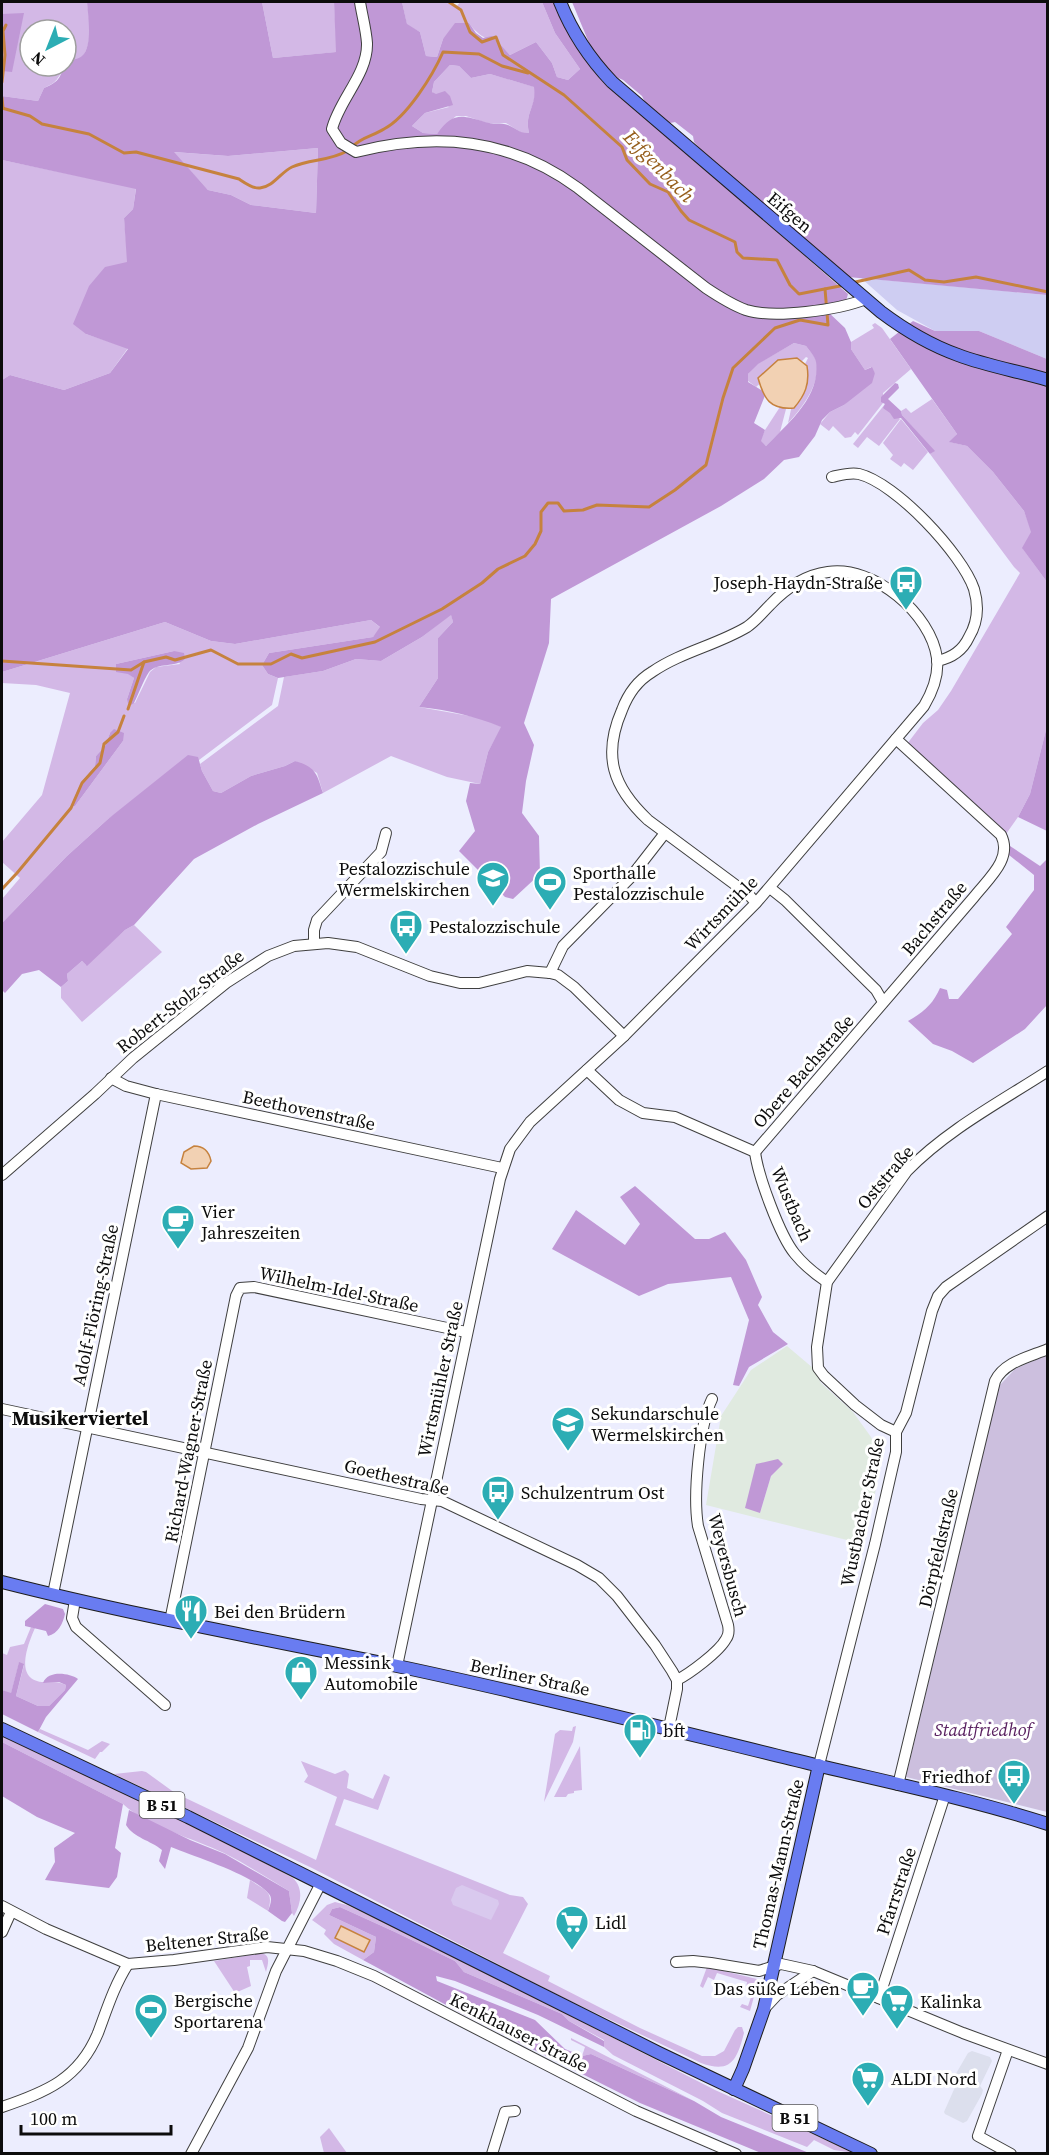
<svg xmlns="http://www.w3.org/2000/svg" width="1049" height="2155" font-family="'Source Serif 4',serif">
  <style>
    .industrial { fill: #e0eae0; fill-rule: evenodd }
    .farmland { fill: #cecdf2 }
    .green { fill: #d3b8e6; fill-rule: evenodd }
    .forest { fill: #c098d6; fill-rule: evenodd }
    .cemetery { fill: #ccbfde }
    .pitch { fill: #d9c9ee }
    .plaza { fill: #dcdfed }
    .water { fill: #f2d1b3; stroke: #c6823e; stroke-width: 1.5 }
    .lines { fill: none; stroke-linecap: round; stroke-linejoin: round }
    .stream { stroke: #c6823e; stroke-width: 3 }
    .minor-casing { stroke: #3f3f3f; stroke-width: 12 }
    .major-casing { stroke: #1d1d1d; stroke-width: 14 }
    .minor { stroke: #fff; stroke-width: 10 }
    .major { stroke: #697cf1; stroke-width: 12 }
    .labels { text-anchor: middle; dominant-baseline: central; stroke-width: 6; stroke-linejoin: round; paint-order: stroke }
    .shield { fill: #fff; stroke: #555; stroke-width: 1.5 }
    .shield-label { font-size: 16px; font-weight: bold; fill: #0c0c0c }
    .street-label { font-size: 18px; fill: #0c0c0c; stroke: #fff }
    .poi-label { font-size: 18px; fill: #0c0c0c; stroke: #fff; text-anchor: start }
    .park-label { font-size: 18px; font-style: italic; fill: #592060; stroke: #fff }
    .water-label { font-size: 20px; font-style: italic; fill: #965e1c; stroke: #fff }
    .neighbourhood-label { font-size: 20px; font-weight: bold; fill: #0c0c0c; stroke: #fff }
  </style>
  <rect width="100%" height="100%" fill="#ecedfe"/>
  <path class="industrial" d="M787 1346 813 1368 821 1383 853 1412 871 1437 881 1458 874 1500 863 1544 706 1505 721 1416 751 1370ZM756 1464H782L771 1476 760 1513Z"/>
  <polygon class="farmland" points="861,278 1047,295 1047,359 979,331 935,331 897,310"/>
  <g class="green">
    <path d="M2 2H87C89 17 94 45 81 58 76 62 70 65 65 69 55 79 60 81 44 88L38 101 2 96ZM30 30H66V66H30Z"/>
    <polygon points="262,2 334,2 337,52 273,58"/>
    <path d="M402 2H447L450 4 457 6 460 2H542L555 33 580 69 568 80 557 77 552 63 536 42 510 55C497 40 481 41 469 23L443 39 437 57 426 56 420 32 407 25Z"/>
    <path d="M450 65 459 66 471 78 490 74 535 87C537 107 524 112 529 133H522L506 123H487L466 116H456L437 134 423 133 412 126 425 113 449 107 432 92 434 82Z"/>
    <polygon points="318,148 316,213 251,205 231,195 208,190 173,152 228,156"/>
    <polygon points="2,160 136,188 133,209 124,218 128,262 86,334 128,348 110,373 64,390 10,375 2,380"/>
    <polygon points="875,323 882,328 911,369 883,393 883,403 858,435 855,432 851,437 845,438 833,426 829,431 820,424 830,412 844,405 875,373 871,367 865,370 851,349 851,342 874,328 872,325"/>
    <path d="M794 343 806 346C809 350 813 354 815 358 824 379 802 409 788 423L798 378 808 358 806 357 801 362 771 374 756 387 748 381V374L757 364Z"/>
    <polygon points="791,390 780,432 766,446 760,441 765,430"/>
    <polygon points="932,399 957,434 950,442 967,446 993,472 1024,511 1032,532 1023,549 1047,582 1047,726 1030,794 1018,817 1006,834 907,744 923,723 938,710 951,691 1020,573 1014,567 930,454 934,451 902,415 901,411 906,408 911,413"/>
    <polygon points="885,404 891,413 900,419 879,446 867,437 858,448 853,444"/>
    <polygon points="901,419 928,452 913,470 904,463 901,467 890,459 893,455 883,443"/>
    <polygon points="451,614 453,622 438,638 438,678 419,707 481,718 502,727 488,752 480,784 447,777 391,756 323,793 317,773 295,761 285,766 251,776 221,793 213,791 202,771 200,764 278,706 284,677 323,671 356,659 381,661 422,637"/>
    <path d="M371 620 381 628 373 637 269 653 262 665 268 674 278 678 272 705 199 760 108 819 67 856 2 923V899L20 878 2 862V842L42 795 70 693 36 685 2 683V672L165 622 211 641 235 644ZM174 651 180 664 156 667 150 672 135 703 127 699 134 678 116 664ZM110 733 123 741 75 806 81 782 95 766 96 756 105 746Z"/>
    <polygon points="134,925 162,952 82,1022 61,998 61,987 68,981 67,974 82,961 86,965 125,930"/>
    <path d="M31 1627 35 1628C28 1644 14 1679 42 1682 51 1683 58 1681 66 1685L65 1690 49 1706H38L16 1696 24 1665 19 1663 11 1694 2 1690V1653L7 1655 10 1647 24 1644Z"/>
    <polygon points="576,1726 573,1742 544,1802 555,1734 560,1730 572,1731 573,1727"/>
    <polygon points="40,1729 88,1750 102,1741 110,1744 102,1752 100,1752 95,1759 38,1732"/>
    <path d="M2 1736 225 1841 293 1878C304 1889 301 1903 294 1916L292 1913 289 1891C267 1878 246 1864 224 1853 195 1839 146 1826 123 1804L2 1742Z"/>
    <polygon points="580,1746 582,1790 574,1791 574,1793 568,1794 566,1797 554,1797"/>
    <path d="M301 1761 335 1774 345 1770 349 1774 347 1788 373 1799 384 1774 390 1777 378 1810 344 1799 335 1825 510 1895 523 1897 528 1904 503 1953 550 1976 548 1981 640 2028 702 2056H715L724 2051 735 2030 738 2027H742L744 2033C737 2060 731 2074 701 2063L560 1996 312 1868 114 1774 142 1771 146 1772 175 1793 316 1860 337 1797 304 1782 308 1776Z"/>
    <path d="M250 1880C266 1891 274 1891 268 1911L247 1898Z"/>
    <polygon points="335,1902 347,1905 442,1950 715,2090 855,2153 834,2150 814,2140 807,2147 722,2113 703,2101 613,2055 604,2047 604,2040 569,2021 562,2014 464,1972 455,1961 395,1932 340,1907 332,1909 329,1915 376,1937 374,1952 363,1960 334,1944 324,1934 326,1930 312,1920 327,1905"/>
    <path d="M262 1953C271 1956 268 1964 266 1972L262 1960H250V1966L247 1967 251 1986 235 1993 214 1961Z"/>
    <polygon points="707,1967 757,1979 758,1982 750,2011 740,2007 742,2004 748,2006 753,1991 746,1988 747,1982 717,1973 714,1980 708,1977 703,1988 700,1986"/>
    <polygon points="571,2038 694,2101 591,2054 582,2056 585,2047 571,2040"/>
    <polygon points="329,2128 347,2153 324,2153 320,2137"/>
  </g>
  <g class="forest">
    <path d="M87 2H262L273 58 336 52 334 2H402L407 24 420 32 426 56 437 57 443 39 455 23H469L476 33 483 38 492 36 510 55 536 42 552 63 557 77 568 80 580 69 555 33 542 2H555L573 41 733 193 848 294 846 301 826 310 845 328 851 342V349L865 370 872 367 875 373 872 383 844 405 830 412 822 420 815 436 799 457 784 460 764 479 721 506 551 599 549 643 524 723 534 745 526 781 522 813 539 836 540 874 513 899 505 897 459 851 475 831 466 801 470 783 480 784 488 752 501 727C475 716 448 710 419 707L438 678V638L453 622 451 615 422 637 381 661 356 659 323 671 278 678 268 674 262 665 269 653 373 637 380 627 371 620 235 644 211 641 165 622 2 672V380L10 375 64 390 110 373 128 349 86 334 73 324 89 286 105 267 127 262 124 218 133 209 136 189 2 160V96L38 101 44 88C65 80 57 73 70 62 73 59 79 59 82 56 93 46 88 15 87 2ZM450 65 459 66 471 78 490 74 534 87C537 107 524 112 529 133 520 134 516 128 508 125 501 122 492 125 485 122 461 115 453 112 437 134L423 133 412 126 425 113 453 105 450 96 445 91 436 94 432 92 434 82ZM318 148 316 213 251 205 231 195 208 190 174 152 228 156ZM794 343 806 346C810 351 815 357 816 362 821 397 787 424 766 446L761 441 765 430 754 423 766 393 748 382V374L758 364Z"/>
    <polygon points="572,2 1047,2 1047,295 848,277 711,161 694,142 693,136 675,122 670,123 645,102 642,96 623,80 612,75 592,50"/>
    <polygon points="24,13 12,72 2,71 2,14"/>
    <polygon points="913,321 935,331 979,331 1047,359 1047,582 1022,548 1031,532 1024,511 993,472 967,446 949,442 957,434 890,339"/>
    <polygon points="895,383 898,384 899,388 888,399 901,411 902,415 935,451 930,454 901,418 894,419 890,413 883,408 885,404 881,402 881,397"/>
    <path d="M174 651 184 653 185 659C175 668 158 662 149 672 143 681 139 693 134 703L131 705 128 703 127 699 134 678 128 674 116 672V664Z"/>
    <polygon points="1047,726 1047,831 1018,817 1030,794"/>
    <polygon points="114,729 124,733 123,741 75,806 71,806 81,782 95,766 96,756 105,746 110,733"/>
    <path d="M188 755 198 757 202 771 213 791 221 793 251 776 285 766 295 761C316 767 317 774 323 793L258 824 194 859 134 925 125 930 87 966 82 961 67 974 68 981 61 987 39 970 22 974 5 993 2 990V923L67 856 108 819Z"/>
    <path d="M1010 846 1040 866 1047 859V1005L1025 1029 973 1063 952 1051 933 1044 908 1021C924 1012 933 1004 940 988L947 990 949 999H958L1012 934 1006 927 1034 890V875L1009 855Z"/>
    <polygon points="635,1186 695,1239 709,1239 725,1232 746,1260 762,1297 758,1305 773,1332 788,1344 749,1367 739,1386 733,1385 749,1320 731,1277 668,1284 639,1296 552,1249 576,1210 625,1245 640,1224 620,1197"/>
    <polygon points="778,1459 783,1464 771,1476 760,1513 745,1508 756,1464"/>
    <path d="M45 1604 63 1609 65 1614C63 1623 58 1634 48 1636L46 1631 25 1626V1621Z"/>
    <path d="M19 1662 24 1664 16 1696 38 1706H49L65 1690 66 1685 59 1682 43 1683C48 1670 69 1673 78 1679L46 1717 38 1732 2 1714V1690L11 1693Z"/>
    <polygon points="2,1742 123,1804 115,1848 121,1853 117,1877 109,1888 45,1880 55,1862 54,1848 75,1833 37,1817 2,1796"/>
    <path d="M129 1810 190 1840 225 1854 289 1891 292 1913 285 1922 282 1921 268 1911C270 1906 273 1898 269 1894 254 1875 195 1857 171 1847L165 1869 159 1861 162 1850C150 1840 134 1838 126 1825Z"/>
    <polygon points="340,1907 395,1932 455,1961 464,1972 562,2014 569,2021 604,2041 604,2047 538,2015 455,1981 436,1976 437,1981 535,2020 565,2049 582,2056 591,2054 694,2101 721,2117 809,2153 761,2153 640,2103 461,2013 363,1960 374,1952 376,1937 329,1915 332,1909"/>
  </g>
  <polygon class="cemetery" points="1047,1355 1047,1812 906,1777 999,1386 1015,1369"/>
  <polygon class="pitch" points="462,1885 498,1900 499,1904 491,1920 453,1905 451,1900 456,1888"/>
  <polygon class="plaza" points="972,2051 990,2057 992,2061 980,2086 983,2090 982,2094 967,2121 963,2123 945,2114 944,2112 956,2085 953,2081 954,2077 968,2053"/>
  <g class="water">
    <path d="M797 358 807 366C810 384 805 395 794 408 770 410 764 399 758 378L778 360Z"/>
    <path d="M194 1146C204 1146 209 1151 211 1161L207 1168 191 1169 181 1163 184 1152Z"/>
    <polygon points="341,1926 370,1940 364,1952 335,1938"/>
  </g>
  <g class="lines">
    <g class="stream">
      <polyline points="449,2 461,10 470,32 482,42 496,37 503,55 564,95 622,147 627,160 650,184 668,192 681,211 689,220 735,242 737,252 743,258 777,260 790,285 799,294 845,285"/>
      <polyline points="2,82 5,55 3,31 6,25"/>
      <polyline points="2,98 3,108"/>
      <path d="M2 108 30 116 42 124 89 134 124 153 136 152 239 179C245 183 253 189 260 188 273 187 281 172 292 167 310 159 330 161 347 151"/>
      <path d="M352 147C361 137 373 136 384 129 407 117 433 75 443 52L479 54 502 66 528 73"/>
      <polyline points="851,283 909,270 925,280 944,282 976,277 1048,292"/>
      <polyline points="2,661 131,670 144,662 166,657 175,660 211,650 238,664 271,664 291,654 302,658 375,642 442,609 482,583 498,569 525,556 535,544 541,531 541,512 548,503 558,503 564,511 583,510 597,505 649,507 675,490 706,465 723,398 733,368 775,328 800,320 828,325 825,289"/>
      <polyline points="128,709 144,662"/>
      <polyline points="2,889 17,873 71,808 82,783 100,763 104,744 118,732 124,716"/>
    </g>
    <g class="minor-casing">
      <g id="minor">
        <path d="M360 2C362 15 366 29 367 43 368 74 339 100 332 129L341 143 356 152C436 132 510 138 578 188L706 288C718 296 732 305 746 310 774 319 838 310 866 299"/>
        <path d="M832 477C841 475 850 472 859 474 896 483 962 554 974 589 979 606 978 622 969 637 963 650 952 658 937 661"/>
        <polyline points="770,888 785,900 876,990 883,1002"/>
        <polyline points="314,944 314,930 317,920 381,852 386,833"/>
        <polyline points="550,973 563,946 630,878 665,833"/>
        <polyline points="587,1070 619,1100 643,1113 675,1117 755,1152"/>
        <polyline points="111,1078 126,1086 156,1094 502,1168"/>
        <path d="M755 1152 974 897C988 879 1013 859 1001 835L896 739"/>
        <path d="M755 1152C758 1176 780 1236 795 1254 804 1265 815 1274 827 1282"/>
        <polyline points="2,1175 95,1094 133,1058 226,983 268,956 294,946 328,943 357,947 430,976 460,983 479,983 527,971 550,973 558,975 574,987 624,1036"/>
        <polyline points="2,1409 421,1499 442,1501 577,1565 599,1578 617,1596 655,1645 672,1671 677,1680 677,1689 669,1728"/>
        <path d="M896 1432 881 1425 855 1405 824 1376 818 1368 817 1347 827 1282 907 1171C947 1130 1000 1102 1048 1071"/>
        <polyline points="53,1594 156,1094"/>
        <polyline points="75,1600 72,1618 76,1627 165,1705"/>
        <polyline points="170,1621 236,1296 240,1288 254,1287 466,1332"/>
        <path d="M397 1666 500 1179 510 1149 530 1122 624 1036 756 903 924 706C933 691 939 675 937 658 931 614 874 565 828 572 805 575 786 588 770 605 762 613 756 621 747 627 717 645 681 652 652 672 637 681 628 694 622 710 602 756 613 787 648 820L749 895 756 903"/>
        <path d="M677 1680C689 1674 719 1652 726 1639 729 1635 729 1630 728 1625L698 1526C693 1496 699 1426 712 1399"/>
        <polyline points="819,1765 875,1544 896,1452 896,1432 906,1413 932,1311 938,1296 946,1287 1048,1216"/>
        <path d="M898 1785 995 1381C1004 1362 1029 1357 1048 1349"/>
        <polyline points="2,1906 46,1929 128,1964 174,1960 267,1947 304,1951 337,1961 374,1976 636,2111 736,2154"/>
        <polyline points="2,1932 11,1912"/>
        <polyline points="676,1962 693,1961 711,1963 759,1971 781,1964 813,1971 963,2033 1048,2064"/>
        <polyline points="879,1998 945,1795"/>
        <polyline points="764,2009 777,1995 813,1971"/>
        <polyline points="1008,2050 978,2136 1011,2154"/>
        <path d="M2 2107C46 2092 79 2079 98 2033 107 2009 114 1986 128 1964"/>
        <polyline points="191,2154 248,2048 276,1971 321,1883"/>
        <polyline points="492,2154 505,2112 515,2111"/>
      </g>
    </g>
    <g class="major-casing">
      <g id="major">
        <path d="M560 2C572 32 590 59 612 82L881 312C905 330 930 345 958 355 987 366 1018 371 1048 380"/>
        <path d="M2 1582C132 1615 265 1639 397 1666 530 1694 660 1727 791 1759 877 1780 964 1797 1048 1824"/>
        <polyline points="2,1729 188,1817 659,2053 871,2154"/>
        <polyline points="734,2089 743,2069 764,2009 819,1765"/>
      </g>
    </g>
    <use href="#minor" class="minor"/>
    <use href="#major" class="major"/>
  </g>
  <defs>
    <g id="bus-pin" transform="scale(1.725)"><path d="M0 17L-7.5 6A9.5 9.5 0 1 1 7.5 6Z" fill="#2cadb4" stroke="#fff"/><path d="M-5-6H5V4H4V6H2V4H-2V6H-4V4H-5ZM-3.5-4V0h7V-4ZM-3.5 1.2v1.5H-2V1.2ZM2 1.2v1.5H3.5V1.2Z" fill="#fff"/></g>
    <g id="school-pin" transform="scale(1.725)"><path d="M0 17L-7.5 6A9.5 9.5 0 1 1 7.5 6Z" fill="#2cadb4" stroke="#fff"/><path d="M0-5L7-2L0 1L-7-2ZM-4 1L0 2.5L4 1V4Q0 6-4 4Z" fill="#fff"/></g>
    <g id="stadium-pin" transform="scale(1.725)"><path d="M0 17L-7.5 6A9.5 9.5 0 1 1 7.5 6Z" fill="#2cadb4" stroke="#fff"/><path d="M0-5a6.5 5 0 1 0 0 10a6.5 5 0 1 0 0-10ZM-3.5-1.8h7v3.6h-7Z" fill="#fff"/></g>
    <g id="cafe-pin" transform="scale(1.725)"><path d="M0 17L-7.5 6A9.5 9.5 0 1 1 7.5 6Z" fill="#2cadb4" stroke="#fff"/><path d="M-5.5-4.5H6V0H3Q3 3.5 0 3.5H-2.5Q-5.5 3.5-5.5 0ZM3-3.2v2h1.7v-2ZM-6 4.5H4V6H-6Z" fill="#fff"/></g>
    <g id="restaurant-pin" transform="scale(1.725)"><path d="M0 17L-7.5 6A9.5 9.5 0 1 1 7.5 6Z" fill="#2cadb4" stroke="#fff"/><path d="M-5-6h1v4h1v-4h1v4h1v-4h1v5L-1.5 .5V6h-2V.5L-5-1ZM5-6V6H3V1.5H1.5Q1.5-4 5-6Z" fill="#fff"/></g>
    <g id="shop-pin" transform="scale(1.725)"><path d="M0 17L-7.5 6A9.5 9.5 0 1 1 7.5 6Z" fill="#2cadb4" stroke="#fff"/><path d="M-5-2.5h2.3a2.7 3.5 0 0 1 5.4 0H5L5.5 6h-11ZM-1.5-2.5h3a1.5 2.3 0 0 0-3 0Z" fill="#fff"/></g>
    <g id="fuel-pin" transform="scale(1.725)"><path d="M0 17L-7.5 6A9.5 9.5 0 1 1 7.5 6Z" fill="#2cadb4" stroke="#fff"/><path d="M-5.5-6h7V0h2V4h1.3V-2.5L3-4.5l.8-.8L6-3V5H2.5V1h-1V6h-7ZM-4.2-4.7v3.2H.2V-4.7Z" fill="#fff"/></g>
    <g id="supermarket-pin" transform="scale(1.725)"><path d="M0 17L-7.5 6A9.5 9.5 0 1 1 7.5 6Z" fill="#2cadb4" stroke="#fff"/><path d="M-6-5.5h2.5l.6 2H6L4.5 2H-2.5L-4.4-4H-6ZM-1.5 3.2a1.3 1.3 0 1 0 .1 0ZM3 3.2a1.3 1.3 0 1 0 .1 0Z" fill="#fff"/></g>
  </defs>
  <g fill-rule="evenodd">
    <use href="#bus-pin" x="906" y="582"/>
    <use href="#school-pin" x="493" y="878"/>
    <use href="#stadium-pin" x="550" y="882"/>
    <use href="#bus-pin" x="406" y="926"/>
    <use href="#cafe-pin" x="178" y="1221"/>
    <use href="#school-pin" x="568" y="1423"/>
    <use href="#bus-pin" x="498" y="1492"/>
    <use href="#restaurant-pin" x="191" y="1611"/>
    <use href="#shop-pin" x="301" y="1672"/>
    <use href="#fuel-pin" x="640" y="1730"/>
    <use href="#bus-pin" x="1014" y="1776"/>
    <use href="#supermarket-pin" x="572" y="1922"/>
    <use href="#cafe-pin" x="863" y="1988"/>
    <use href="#supermarket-pin" x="897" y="2001"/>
    <use href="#stadium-pin" x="151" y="2010"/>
    <use href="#supermarket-pin" x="868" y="2078"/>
  </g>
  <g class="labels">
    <g class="shield">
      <rect x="139.5" y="1792" width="45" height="26" rx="4.5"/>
      <rect x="772.5" y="2105" width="45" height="26" rx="4.5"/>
    </g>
    <g class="shield-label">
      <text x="162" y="1805">B 51</text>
      <text x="795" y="2118">B 51</text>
    </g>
    <g class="street-label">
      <text transform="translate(790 212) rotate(40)">Eifgen</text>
      <text transform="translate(721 913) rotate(-46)">Wirtsmühle</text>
      <text transform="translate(934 918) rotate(-50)">Bachstraße</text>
      <text transform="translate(180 1001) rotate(-38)">Robert-Stolz-Straße</text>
      <text transform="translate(803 1071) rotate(-49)">Obere Bachstraße</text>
      <text transform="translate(309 1110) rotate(12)">Beethovenstraße</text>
      <text transform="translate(885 1177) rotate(-50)">Oststraße</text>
      <text transform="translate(792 1204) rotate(67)">Wustbach</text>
      <text transform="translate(339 1289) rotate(12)">Wilhelm-Idel-Straße</text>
      <text transform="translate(95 1305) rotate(-78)">Adolf-Flöring-Straße</text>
      <text transform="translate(440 1379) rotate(-78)">Wirtsmühler Straße</text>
      <text transform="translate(188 1451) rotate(-79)">Richard-Wagner-Straße</text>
      <text transform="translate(397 1477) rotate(13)">Goethestraße</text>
      <text transform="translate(862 1512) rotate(-78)">Wustbacher Straße</text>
      <text transform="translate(938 1548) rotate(-77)">Dörpfeldstraße</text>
      <text transform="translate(728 1565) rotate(75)">Weyersbusch</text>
      <text transform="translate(530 1677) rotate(12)">Berliner Straße</text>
      <text transform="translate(778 1864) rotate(-77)">Thomas-Mann-Straße</text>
      <text transform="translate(896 1891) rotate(-72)">Pfarrstraße</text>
      <text transform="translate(207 1939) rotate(-6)">Beltener Straße</text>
      <text transform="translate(519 2032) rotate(27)">Kenkhauser Straße</text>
    </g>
    <g class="poi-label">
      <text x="883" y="582" text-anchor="end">Joseph-Haydn-Straße</text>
      <text x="470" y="868" text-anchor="end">Pestalozzischule<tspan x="470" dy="21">Wermelskirchen</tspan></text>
      <text x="573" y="872">Sporthalle<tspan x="573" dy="21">Pestalozzischule</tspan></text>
      <text x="429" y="926">Pestalozzischule</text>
      <text x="201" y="1211">Vier<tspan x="201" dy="21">Jahreszeiten</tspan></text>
      <text x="591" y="1413">Sekundarschule<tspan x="591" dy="21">Wermelskirchen</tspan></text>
      <text x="521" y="1492">Schulzentrum Ost</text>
      <text x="214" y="1611">Bei den Brüdern</text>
      <text x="324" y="1662">Messink<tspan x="324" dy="21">Automobile</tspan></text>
      <text x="663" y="1730">bft</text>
      <text x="991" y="1776" text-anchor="end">Friedhof</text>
      <text x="595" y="1922">Lidl</text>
      <text x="840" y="1988" text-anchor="end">Das süße Leben</text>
      <text x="174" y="2000">Bergische<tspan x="174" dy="21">Sportarena</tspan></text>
      <text x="920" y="2001">Kalinka</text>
      <text x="891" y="2078">ALDI Nord</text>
    </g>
    <g class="park-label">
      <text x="983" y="1729">Stadtfriedhof</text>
    </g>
    <g class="water-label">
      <text transform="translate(659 166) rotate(46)">Eifgenbach</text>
    </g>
    <g class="neighbourhood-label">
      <text x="80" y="1418">Musikerviertel</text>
    </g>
  </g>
  <rect width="1049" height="2155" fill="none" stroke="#0c0c0c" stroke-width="6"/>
  <g transform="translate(48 48) rotate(222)"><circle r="28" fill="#ffffff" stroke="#9e9e9e" stroke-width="1.5"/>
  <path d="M0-4.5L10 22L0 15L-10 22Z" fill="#2cadb4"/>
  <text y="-9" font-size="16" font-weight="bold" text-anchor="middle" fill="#0c0c0c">N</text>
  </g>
  <path d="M21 2125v9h150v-9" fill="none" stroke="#0c0c0c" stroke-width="3"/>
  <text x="30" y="2125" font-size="18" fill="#0c0c0c" stroke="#ffffff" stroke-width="4.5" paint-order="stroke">100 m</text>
</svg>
